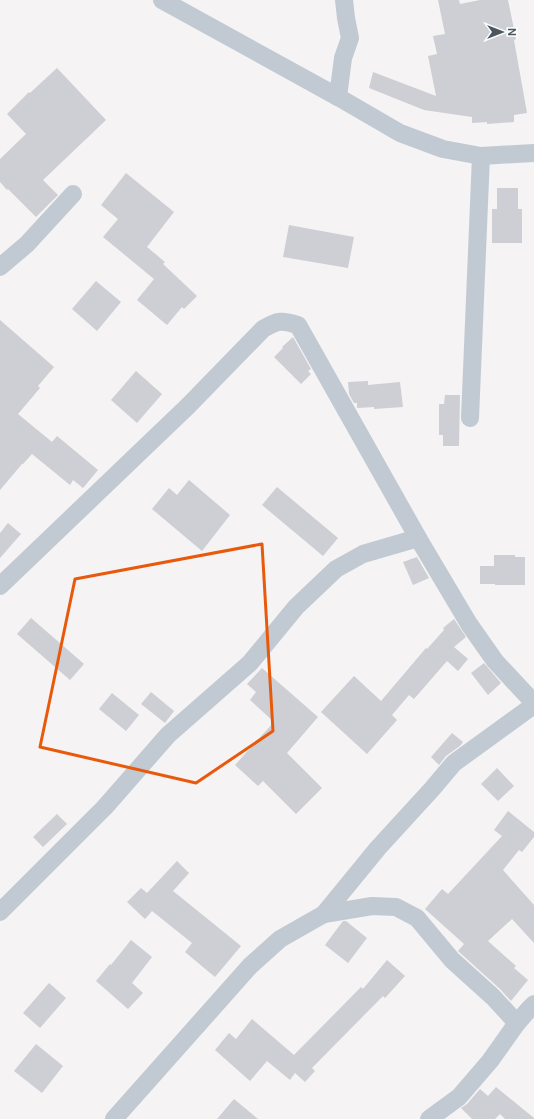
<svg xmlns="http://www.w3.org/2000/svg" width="534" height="1119" font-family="'DM Sans',sans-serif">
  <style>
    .building { fill: #cdcfd5 }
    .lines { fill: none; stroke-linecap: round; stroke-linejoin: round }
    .minor { stroke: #c1cad2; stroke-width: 18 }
    .marked { fill: none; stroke: #e8590c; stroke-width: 3; stroke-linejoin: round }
  </style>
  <rect width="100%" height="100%" fill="#f5f3f3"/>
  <g class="building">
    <polygon points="438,0 459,0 460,4 480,0 508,0 516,39 514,40 527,113 514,115 514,122 487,124 487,122 472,123 472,117 424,110 369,88 373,72 436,96 428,56 437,54 433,36 445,34"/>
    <polygon points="57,68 106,120 43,180 58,195 36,217 8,189 7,190 0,182 0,159 26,134 7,114 29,92 30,93"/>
    <polygon points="126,173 174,212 147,247 165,262 163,264 197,296 184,309 182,307 167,325 137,300 154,279 103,237 118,219 101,205"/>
    <polygon points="497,188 518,188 518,209 522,209 522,243 492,243 492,209 497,209"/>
    <polygon points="289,225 354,237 348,268 283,257"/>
    <polygon points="96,281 121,302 97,331 72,309"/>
    <polygon points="0,320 54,367 38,386 40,388 18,414 52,442 57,436 98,470 83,488 73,480 70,485 32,454 23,464 22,464 0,490"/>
    <polygon points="293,337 311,369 308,371 311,374 301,384 274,357 283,348 282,347"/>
    <polygon points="136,371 162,394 137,423 111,400"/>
    <polygon points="368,381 368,385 400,382 403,407 374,409 374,407 357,408 357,403 354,403 349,394 348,382"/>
    <polygon points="445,395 460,395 459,446 443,446 443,435 439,435 439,404 444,404"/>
    <polygon points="189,480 230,515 202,551 152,509 169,488 177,495"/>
    <polygon points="277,487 338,538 323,556 262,505"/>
    <polygon points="8,523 21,534 0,558 0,533"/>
    <polygon points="494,555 515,555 515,557 525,557 525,585 495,585 495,584 480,584 480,566 494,566"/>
    <polygon points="417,557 429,578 413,585 403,562"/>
    <polygon points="31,618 84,664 70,680 17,634"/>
    <polygon points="454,619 466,637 454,647 468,659 458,671 447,661 414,699 409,695 392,715 397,720 367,754 321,712 354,676 381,701 426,648 427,649 444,630 443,628"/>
    <polygon points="484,663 501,683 488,695 471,673"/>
    <polygon points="262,668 318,717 287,753 322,788 296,814 263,781 258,786 235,765 274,722 250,700 256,692 247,684"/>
    <polygon points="151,692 174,711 165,723 141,704"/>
    <polygon points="112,693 139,715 126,731 99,709"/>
    <polygon points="452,733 463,742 460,746 446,756 439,765 431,757"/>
    <polygon points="497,768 514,786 498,801 481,784"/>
    <polygon points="508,811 534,832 534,837 522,852 519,850 503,870 534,905 534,943 512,919 488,941 516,966 514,968 528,980 511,1001 500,989 458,951 464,944 425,909 442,889 448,894 502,836 494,830"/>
    <polygon points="57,814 67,824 43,847 33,837"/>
    <polygon points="177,861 189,873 173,891 241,946 215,977 185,952 192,943 152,911 145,919 127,902 141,888 147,893"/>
    <polygon points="343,921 346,921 367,938 348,963 325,945"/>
    <polygon points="131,940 152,957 132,983 143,993 128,1009 96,981 110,964 111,965"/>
    <polygon points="387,960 405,976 385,998 383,996 312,1068 315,1071 305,1082 295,1073 290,1080 267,1061 250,1081 215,1050 229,1033 236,1039 252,1019 294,1055 361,987 363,989"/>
    <polygon points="49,983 66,998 40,1028 23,1013"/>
    <polygon points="36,1044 63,1066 42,1093 14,1071"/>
    <polygon points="496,1087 534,1118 534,1119 505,1119 500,1114 495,1119 472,1119 461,1108 467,1104 480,1089 488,1096"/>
    <polygon points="234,1099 258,1119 217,1119"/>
  </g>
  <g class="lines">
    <g class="minor">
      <polyline points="162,0 338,97 400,133 443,149 481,156 534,153"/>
      <polyline points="338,97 343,58 350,38 346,18 344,0"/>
      <polyline points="0,267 27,244 73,194"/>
      <polyline points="470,418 481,156"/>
      <path d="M0 586 188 406 263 329C278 320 282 320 298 325L418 538 469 624 495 661 534 703"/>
      <polyline points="0,912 105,807 168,735 250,663 296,607 336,569 363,554 418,538"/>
      <polyline points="324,914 372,906 396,907 417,918 452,960 493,997 517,1023"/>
      <polyline points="114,1119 250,966 280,939 324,914 378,848 432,789 454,763 534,705"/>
      <polyline points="429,1119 459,1097 490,1061 517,1023 530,1008 534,1004"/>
    </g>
  </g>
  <path class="marked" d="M262 544 273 731 196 783 40 747 75 579Z"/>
  <g transform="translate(502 32) rotate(90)" stroke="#ffffff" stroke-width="3" paint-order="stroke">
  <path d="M0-3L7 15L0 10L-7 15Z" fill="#4a5661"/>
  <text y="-6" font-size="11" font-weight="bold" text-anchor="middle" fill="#4a5661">N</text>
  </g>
</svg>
